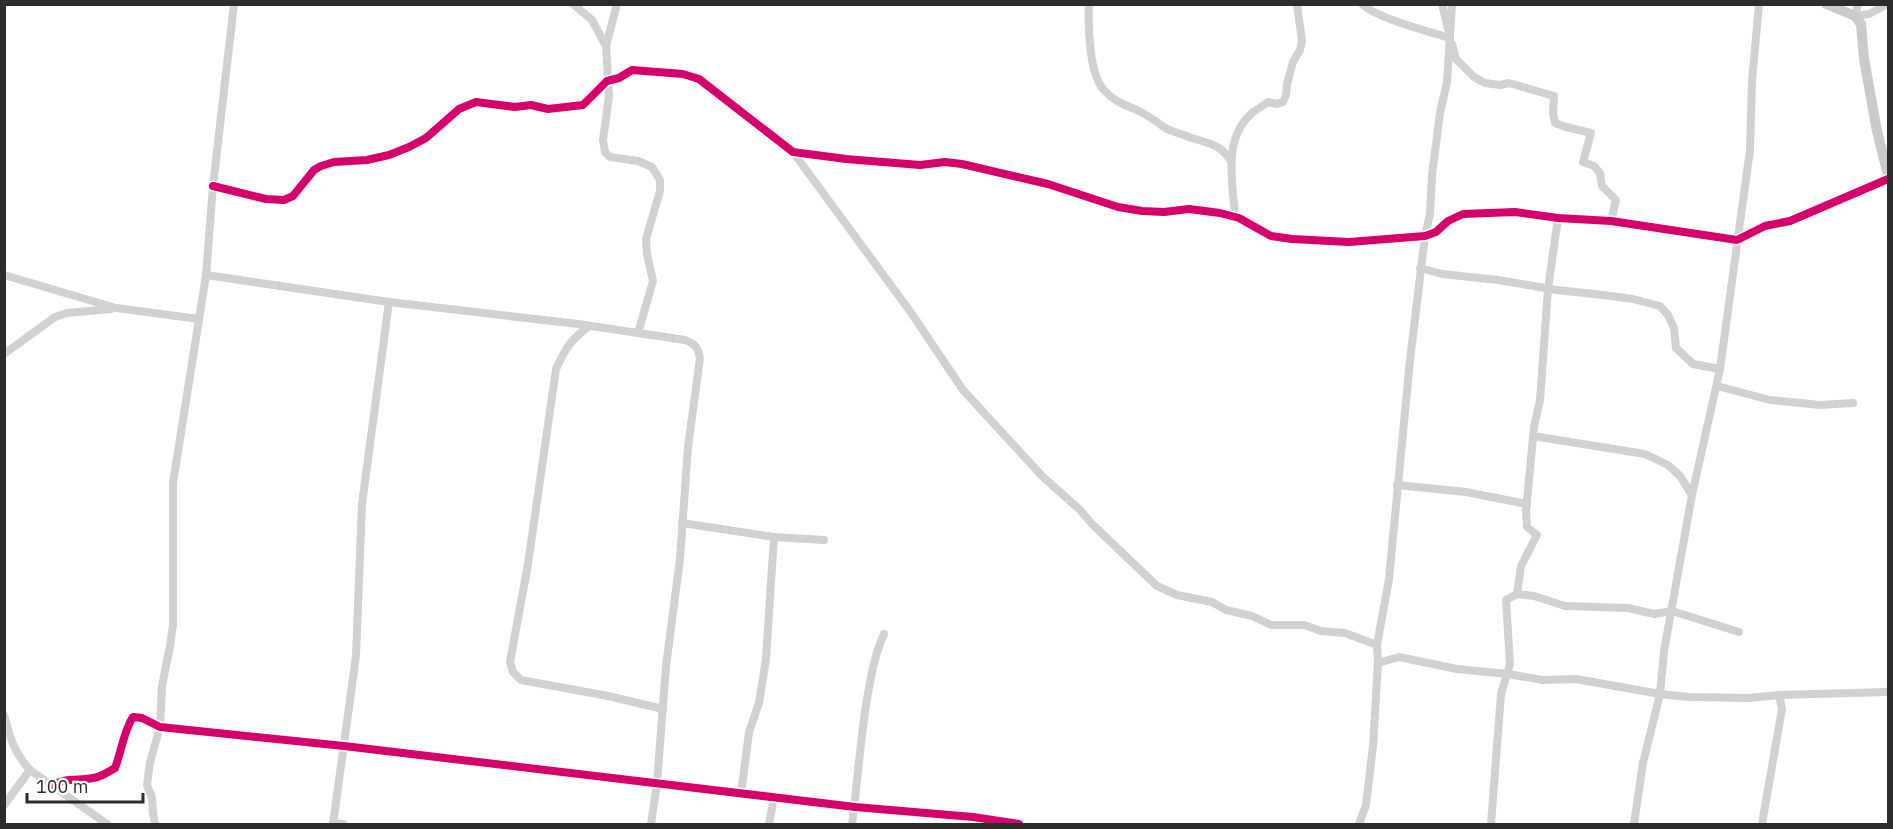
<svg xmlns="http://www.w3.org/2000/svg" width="1893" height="829" font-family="'IBM Plex Sans',sans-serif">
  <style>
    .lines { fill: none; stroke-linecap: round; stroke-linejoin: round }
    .street { stroke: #d1d1d1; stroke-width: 8 }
    .secondary { stroke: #cacaca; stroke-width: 10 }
    .cycleway-casing { stroke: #fff; stroke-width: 11 }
    .cycleway { stroke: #d6006c; stroke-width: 8 }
  </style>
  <rect width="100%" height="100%" fill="#fff"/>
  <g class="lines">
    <g class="street">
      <polyline points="573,4 592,20 606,46"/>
      <polyline points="617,4 606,46 609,96 603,140 605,152 610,157 638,161 652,167 660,180 660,191 646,239 647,254 653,281 638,333"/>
      <path d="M1089 4C1088 25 1089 75 1104 90 1114 102 1126 105 1139 111 1149 116 1158 123 1167 129 1174 132 1182 134 1189 137 1206 143 1223 144 1231 162"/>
      <path d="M1362 4C1376 18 1430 32 1450 38"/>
      <polyline points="1442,4 1448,29"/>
      <polyline points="1858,4 1855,16 1869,14 1888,4"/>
      <polyline points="1452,44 1456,59 1474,77 1485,83 1500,85 1509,83 1554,96 1553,113 1555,123 1566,127 1591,133 1583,162 1594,166 1600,173 1602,186 1616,200 1611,221"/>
      <polyline points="793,152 912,314 963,390 1042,476 1079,509 1092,524 1157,586 1177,595 1212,602 1226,610 1252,616 1271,625 1304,625 1321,631 1345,633 1377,645"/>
      <polyline points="213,186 266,199 284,200 293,196 314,170 321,166 334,162 367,160 389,155 409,147 426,138 459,109 476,102 515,107 531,105 548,109 583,105 607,81 619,78 632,70 683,74 699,79 793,152 846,159 920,165 945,162 962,164 1048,184 1118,207 1142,211 1164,212 1189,209 1220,213 1239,218 1271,236 1292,239 1349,242 1425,236 1436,232 1448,221 1463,214 1515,212 1558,218 1611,221 1737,240 1765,226 1790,221 1888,179"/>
      <path d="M1235 217C1233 183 1222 139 1252 113 1257 109 1263 106 1268 102L1277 104 1283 102 1286 95 1287 84 1293 62 1300 50 1302 41 1297 4"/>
      <polyline points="1420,268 1442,274 1498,280 1557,290 1603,295 1633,299 1660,306 1668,315 1674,328 1676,348 1693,364 1720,369"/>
      <polyline points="4,275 116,308 199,319"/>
      <path d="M206 275 389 302 578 324 685 340C695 344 698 347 700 358L688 447 680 559 666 666 657 783 651 824"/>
      <path d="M589 326C570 341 566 347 556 369L528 564 510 662 513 672 521 680 608 696 663 709"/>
      <polyline points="4,354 55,317 67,313 111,309"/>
      <polyline points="1717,386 1770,400 1820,405 1853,403"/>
      <polyline points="1533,436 1645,454 1668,465 1680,476 1692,495"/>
      <polyline points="1397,485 1466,492 1527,504"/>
      <polyline points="682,523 774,537 824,540"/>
      <polyline points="1517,594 1521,566 1537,535 1527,527 1526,511 1534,427 1540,400 1548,289 1558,218"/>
      <polyline points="1378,663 1399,657 1457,669 1508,674 1543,680 1576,679 1660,694 1689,697 1748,698 1779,695 1888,692"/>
      <path d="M4 715C10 737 14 753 30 770L107 824"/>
      <path d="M51 786C65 777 78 781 93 778 101 777 108 772 115 768 121 753 124 730 133 717L142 718 160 727 344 746 855 807 973 817 1019 824"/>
      <polyline points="741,794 749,732 759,703 766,659 774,537"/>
      <polyline points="4,805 30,770"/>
      <polyline points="333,823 343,824"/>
      <polyline points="155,824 153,814 152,798 147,785 150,762 160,727 162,686 170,646 173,625 173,483 206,275 213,186 234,4"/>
      <polyline points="333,824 356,656 362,504 389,302"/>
      <polyline points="769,824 774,797"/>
      <path d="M852 824C857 785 860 745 866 705 870 681 874 656 884 634"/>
      <polyline points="1359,824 1366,805 1373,746 1378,663 1377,645 1389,579 1410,360 1425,236 1430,214 1432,175 1440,113 1447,82 1452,4"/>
      <polyline points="1491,824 1501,694 1510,664 1506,600 1517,594 1534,596 1565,606 1628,608 1654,614 1672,611 1739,632"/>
      <polyline points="1634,824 1643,763 1660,694 1664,651 1692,495 1720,369 1750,150 1752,81 1759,4"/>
      <polyline points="1762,824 1782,709 1779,695"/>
    </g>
    <polyline class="secondary" points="1826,4 1855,16 1861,24 1864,59 1877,131 1888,175"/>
    <g class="cycleway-casing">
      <g id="cycleway">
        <polyline points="213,186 266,199 284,200 293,196 314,170 321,166 334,162 367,160 389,155 409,147 426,138 459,109 476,102 515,107 531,105 548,109 583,105 607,81 619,78 632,70 683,74 699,79 793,152 846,159 920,165 945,162 962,164 1048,184 1118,207 1142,211 1164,212 1189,209 1220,213 1239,218 1271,236 1292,239 1349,242 1425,236 1436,232 1448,221 1463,214 1515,212 1558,218 1611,221 1737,240 1765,226 1790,221 1888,179"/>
        <path d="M51 786C65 777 78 781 93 778 101 777 108 772 115 768 121 753 124 730 133 717L142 718 160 727 344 746 855 807 973 817 1019 824"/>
      </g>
    </g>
    <use href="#cycleway" class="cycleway"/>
  </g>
  <rect width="1893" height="829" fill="none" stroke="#2c2c2c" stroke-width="12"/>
  <path d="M27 793v9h116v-9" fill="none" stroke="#2c2c2c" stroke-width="3"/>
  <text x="36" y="793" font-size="18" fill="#2c2c2c" stroke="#ffffff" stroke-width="4.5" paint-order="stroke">100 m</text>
</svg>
